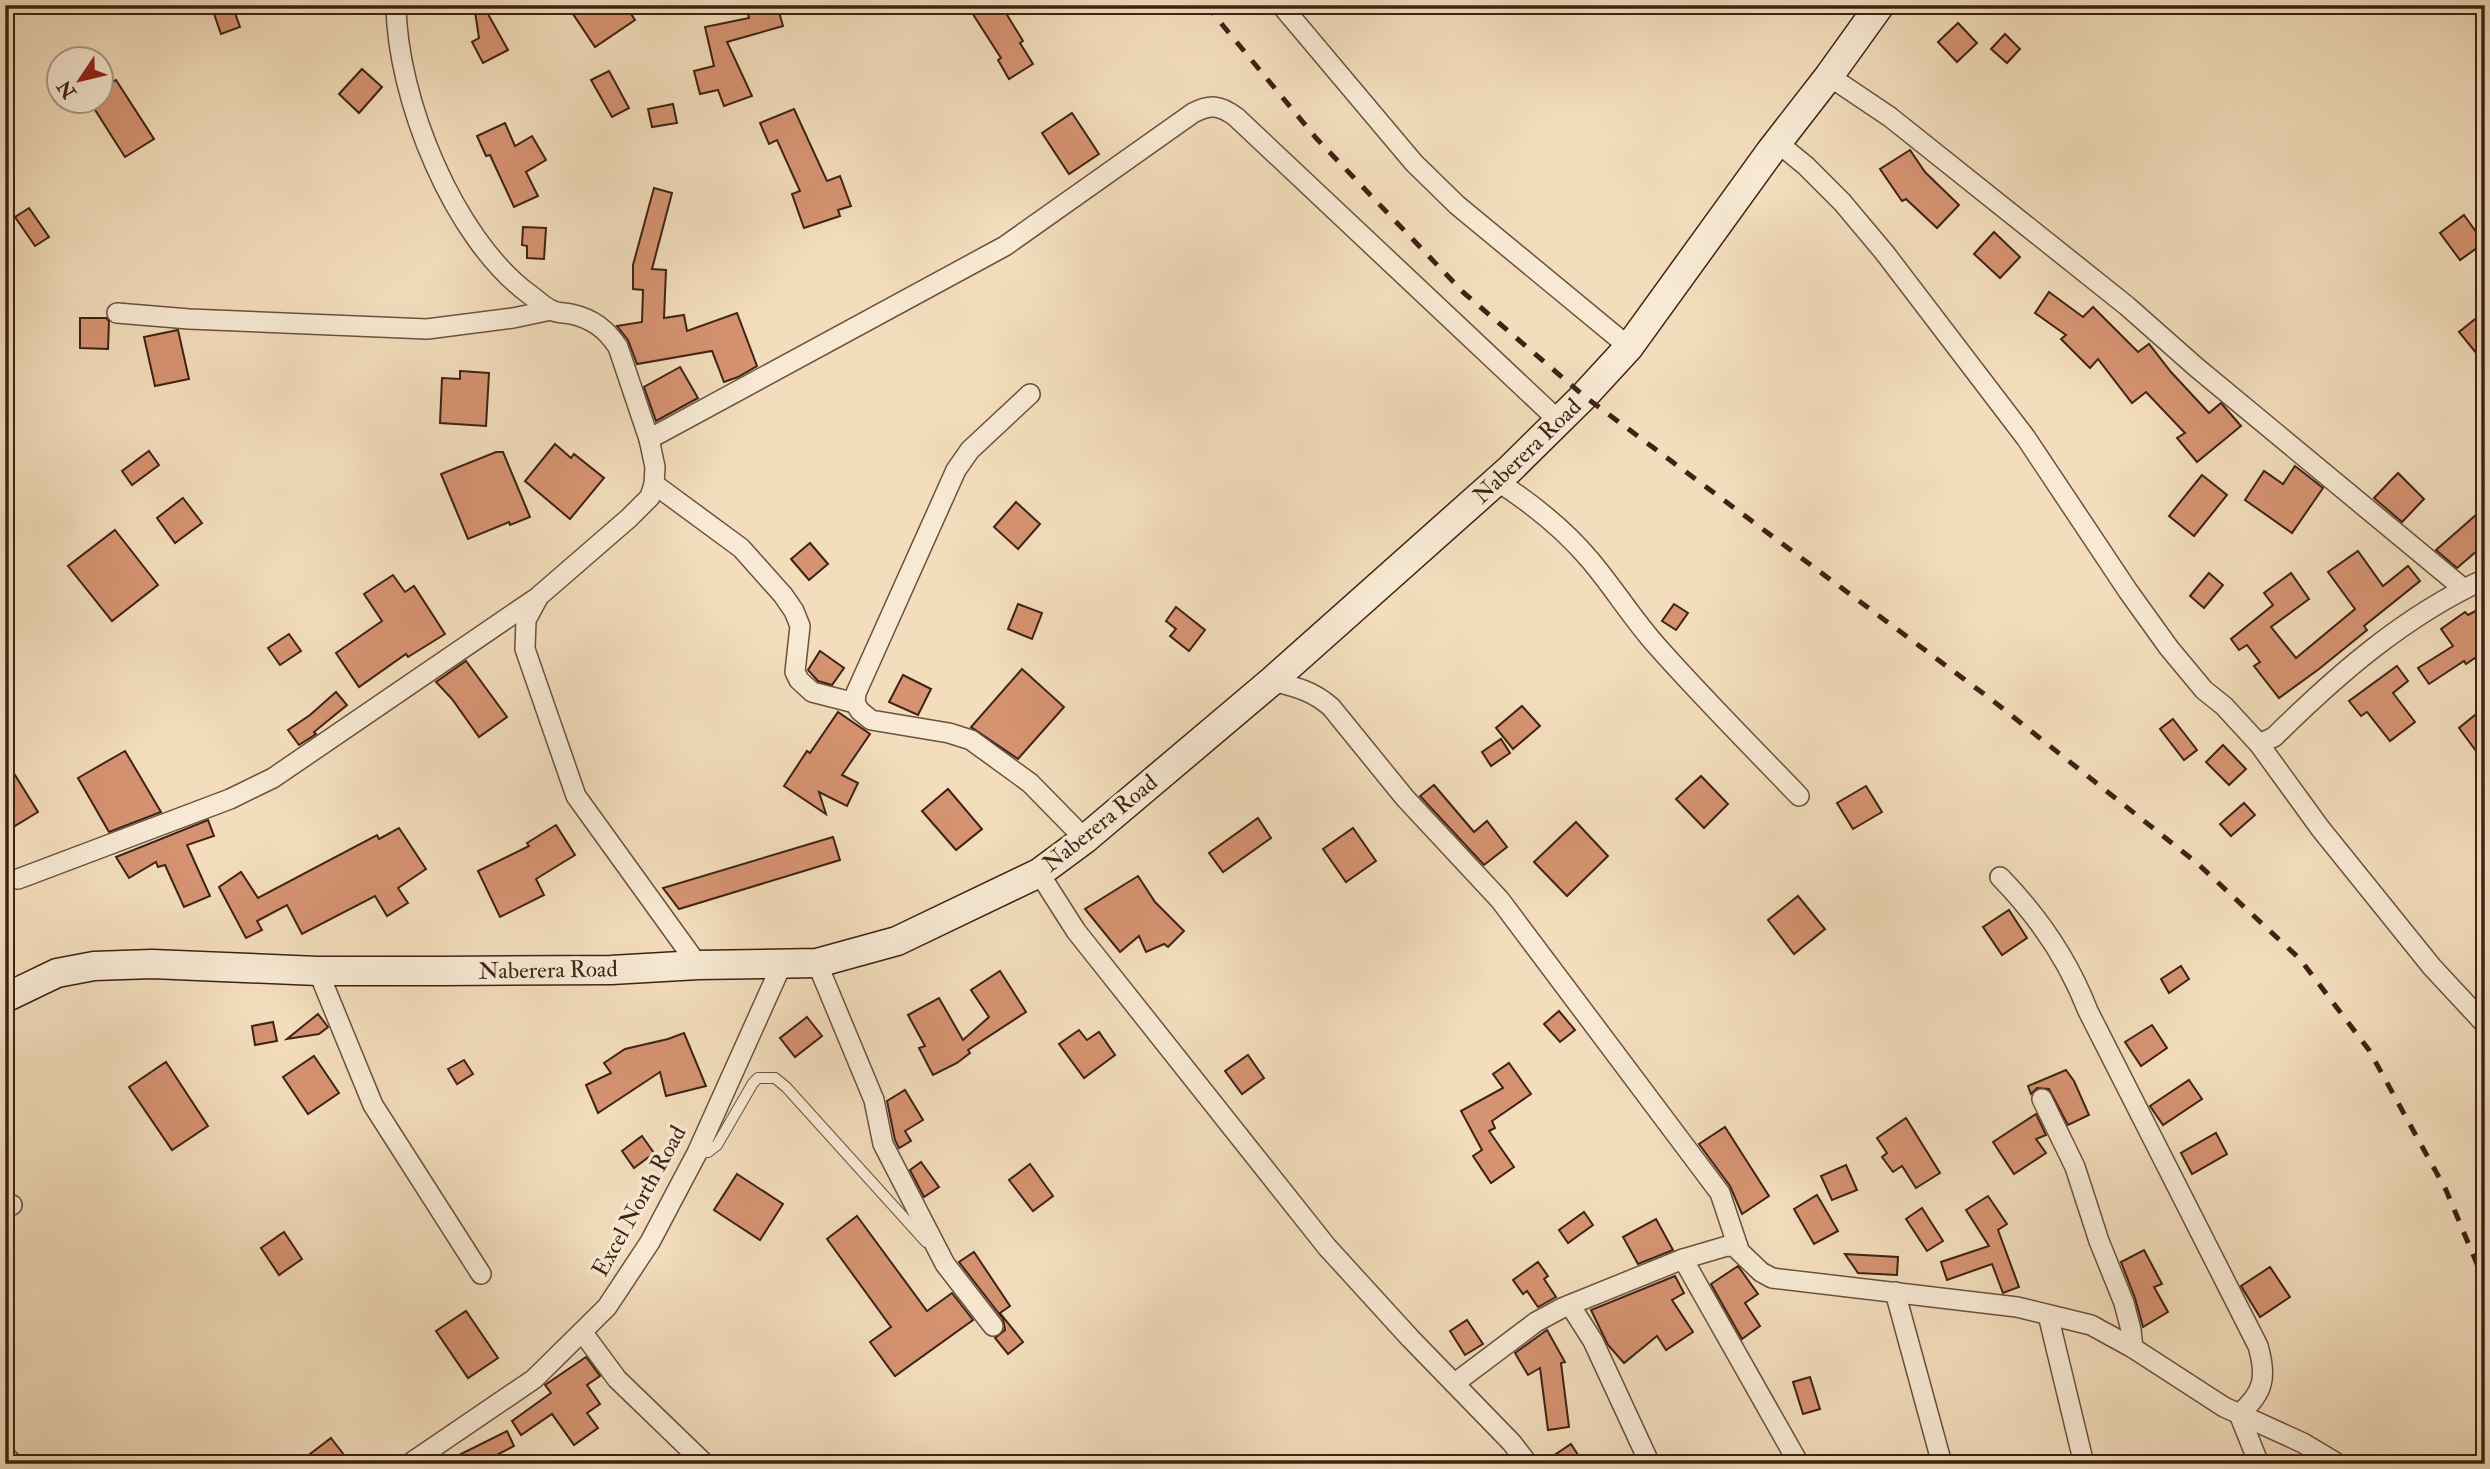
<svg xmlns="http://www.w3.org/2000/svg" width="2490" height="1469" font-family="'IM FELL Double Pica',serif">
  <style>
    .building { fill: #d69372; stroke: #3e2214; stroke-width: 2 }
    .lines { fill: none; stroke-linecap: round; stroke-linejoin: round }
    .lane-casing { stroke: #6b513e; stroke-width: 12 }
    .street-casing { stroke: #6b513e; stroke-width: 22 }
    .secondary-casing { stroke: #3e2214; stroke-width: 31 }
    .lane { stroke: #f7e9d3; stroke-width: 10 }
    .street { stroke: #f7e9d3; stroke-width: 19 }
    .secondary { stroke: #f7e9d3; stroke-width: 28 }
    .rail { stroke: #3e2214; stroke-width: 5; stroke-dasharray: 12 12; stroke-linecap: butt }
    .labels { text-anchor: middle; dominant-baseline: central; stroke-width: 7; stroke-linejoin: round; paint-order: stroke }
    .street-label { font-size: 23px; fill: #3e2214; stroke: #f7e9d3 }
  </style>
  <rect width="100%" height="100%" fill="#f3ddbc"/>
  <filter id="stains"><feTurbulence type="fractalNoise" baseFrequency=".00286" numOctaves="4"/><feColorMatrix values="0 0 0 0 .2 0 0 0 0 .09 0 0 0 0 .02 0 0 0 .5 -.17"/></filter>
  <radialGradient id="worn" r=".72"><stop offset=".6" stop-color="#630" stop-opacity="0"/><stop offset="1" stop-color="#630" stop-opacity=".3"/></radialGradient>
  <g class="building">
    <polygon points="211,5 232,5 240,27 221,34"/>
    <polygon points="474,5 483,5 508,50 483,63 472,42 479,38"/>
    <polygon points="586,5 625,5 635,20 595,47 573,14"/>
    <polygon points="746,5 777,5 783,26 727,42 752,96 724,106 718,90 700,94 694,71 714,66 705,27 749,18"/>
    <polygon points="967,5 1001,5 1023,41 1020,43 1033,64 1009,79 998,60 1001,58"/>
    <polygon points="1958,23 1977,43 1957,62 1938,42"/>
    <polygon points="2005,34 2020,49 2007,63 1991,49"/>
    <polygon points="362,69 382,87 359,113 339,94"/>
    <polygon points="609,71 629,108 612,117 591,80"/>
    <polygon points="116,80 154,139 125,157 90,102 102,102 102,89"/>
    <polygon points="673,104 677,123 652,127 648,109"/>
    <polygon points="794,109 827,181 840,176 851,206 838,210 840,216 804,228 792,194 800,191 777,140 769,144 760,123"/>
    <polygon points="1072,113 1099,154 1069,174 1042,133"/>
    <polygon points="505,123 515,146 532,136 546,160 526,172 538,196 514,207 490,155 486,156 477,136"/>
    <polygon points="1910,150 1925,172 1959,205 1937,228 1906,199 1902,201 1880,169"/>
    <polygon points="654,188 672,193 652,269 666,270 664,318 684,315 687,331 737,313 757,366 738,377 724,382 712,351 637,364 628,340 617,326 642,322 643,290 633,289 633,265"/>
    <polygon points="29,208 49,237 35,246 15,217"/>
    <polygon points="2464,215 2484,243 2460,260 2440,233"/>
    <polygon points="523,227 546,228 544,259 527,258 527,246 522,245"/>
    <polygon points="1994,232 2020,257 2000,278 1974,254"/>
    <polygon points="2049,292 2083,317 2093,307 2138,352 2149,344 2171,372 2209,413 2221,403 2241,426 2197,462 2177,438 2185,433 2146,392 2132,403 2098,359 2090,368 2061,339 2066,335 2035,313"/>
    <polygon points="2485,311 2485,364 2459,332"/>
    <polygon points="80,318 106,318 109,321 108,349 80,348"/>
    <polygon points="178,330 189,379 155,386 144,337"/>
    <polygon points="680,367 698,398 656,421 644,387"/>
    <polygon points="460,371 489,373 486,426 440,423 442,378 460,379"/>
    <polygon points="555,444 571,458 574,454 604,478 570,519 525,481"/>
    <polygon points="149,451 159,465 132,485 122,471"/>
    <polygon points="496,452 503,452 530,517 510,525 509,522 468,539 441,474"/>
    <polygon points="2295,466 2323,488 2292,533 2245,500 2264,471 2283,484"/>
    <polygon points="2398,473 2424,499 2402,522 2374,498"/>
    <polygon points="2202,475 2227,495 2194,536 2169,516"/>
    <polygon points="183,498 202,523 175,543 157,518"/>
    <polygon points="1016,502 1040,524 1018,549 994,527"/>
    <polygon points="2485,507 2485,544 2457,568 2436,550"/>
    <polygon points="115,530 158,585 112,621 68,566"/>
    <polygon points="810,543 828,564 809,580 791,559"/>
    <polygon points="2358,551 2383,586 2408,566 2420,581 2364,626 2367,630 2319,669 2279,698 2254,666 2260,662 2247,645 2239,650 2231,639 2273,605 2264,593 2291,573 2309,599 2271,627 2296,658 2355,609 2328,572"/>
    <polygon points="2209,573 2223,585 2204,608 2190,596"/>
    <polygon points="393,575 405,592 414,586 445,634 408,657 406,654 359,687 336,653 382,621 364,594"/>
    <polygon points="1018,604 1042,613 1032,639 1008,629"/>
    <polygon points="1674,604 1688,613 1676,630 1662,621"/>
    <polygon points="2485,606 2485,651 2466,664 2464,661 2429,684 2418,668 2453,646 2441,629 2465,612 2468,615"/>
    <polygon points="1176,607 1205,630 1189,651 1170,636 1176,629 1166,621"/>
    <polygon points="289,634 301,651 280,665 268,648"/>
    <polygon points="820,651 844,668 832,685 818,681 808,670"/>
    <polygon points="466,661 507,717 479,737 452,699 436,682"/>
    <polygon points="2397,666 2408,681 2393,693 2415,722 2390,741 2367,712 2361,716 2349,701"/>
    <polygon points="1022,669 1064,707 1018,759 971,727"/>
    <polygon points="903,675 931,689 918,715 889,702"/>
    <polygon points="336,692 347,705 314,732 316,734 299,745 288,730 310,715"/>
    <polygon points="1522,706 1540,726 1513,749 1496,728"/>
    <polygon points="838,712 870,734 842,775 858,783 847,806 819,792 826,814 784,786 807,751 810,753"/>
    <polygon points="2475,715 2485,728 2485,763 2459,728"/>
    <polygon points="2173,719 2197,750 2184,760 2160,729"/>
    <polygon points="1501,739 1510,753 1491,766 1482,752"/>
    <polygon points="2223,745 2246,769 2229,785 2206,762"/>
    <polygon points="125,751 161,812 109,832 78,778"/>
    <polygon points="5,759 38,812 5,832"/>
    <polygon points="1701,776 1728,804 1704,828 1676,799"/>
    <polygon points="1434,785 1474,832 1487,821 1507,847 1484,865 1420,796"/>
    <polygon points="1866,786 1882,812 1853,829 1837,803"/>
    <polygon points="948,789 982,829 956,850 922,811"/>
    <polygon points="2244,803 2255,815 2231,836 2220,824"/>
    <polygon points="1258,818 1271,838 1223,872 1209,853"/>
    <polygon points="208,820 214,836 187,845 210,896 184,907 165,865 158,867 156,862 129,878 116,857"/>
    <polygon points="1576,822 1608,856 1567,896 1534,862"/>
    <polygon points="556,825 575,855 536,879 544,895 500,917 478,871 529,846 527,843"/>
    <polygon points="399,828 426,869 398,888 408,903 387,916 375,896 302,934 287,905 257,921 262,930 246,938 219,887 241,872 258,898 377,835 379,839"/>
    <polygon points="1353,828 1376,861 1346,882 1323,849"/>
    <polygon points="833,837 840,860 679,909 663,888"/>
    <polygon points="1138,876 1155,902 1184,931 1168,947 1164,944 1146,952 1139,936 1120,952 1085,909"/>
    <polygon points="1798,896 1825,929 1794,954 1768,920"/>
    <polygon points="2009,910 2027,938 2002,955 1983,927"/>
    <polygon points="2181,966 2189,979 2169,993 2161,979"/>
    <polygon points="1000,971 1026,1012 968,1050 970,1053 957,1063 933,1075 919,1048 925,1046 908,1015 939,998 963,1040 989,1017 971,990"/>
    <polygon points="1559,1011 1575,1030 1560,1042 1544,1024"/>
    <polygon points="318,1014 328,1027 319,1034 287,1039"/>
    <polygon points="807,1017 822,1036 795,1057 780,1038"/>
    <polygon points="273,1022 277,1041 255,1045 252,1026"/>
    <polygon points="2152,1025 2167,1048 2141,1066 2125,1042"/>
    <polygon points="1079,1030 1087,1040 1099,1032 1115,1055 1084,1078 1059,1044"/>
    <polygon points="684,1033 706,1086 666,1096 660,1072 598,1113 586,1085 611,1073 604,1063 625,1049 668,1039"/>
    <polygon points="1248,1055 1264,1078 1242,1094 1225,1071"/>
    <polygon points="314,1056 339,1093 308,1114 283,1077"/>
    <polygon points="464,1060 473,1074 457,1084 448,1069"/>
    <polygon points="166,1062 208,1126 172,1150 129,1087"/>
    <polygon points="1509,1063 1531,1094 1492,1121 1495,1128 1489,1131 1514,1167 1491,1183 1473,1156 1482,1150 1461,1111 1503,1088 1493,1074"/>
    <polygon points="2066,1070 2074,1081 2089,1115 2068,1125 2049,1089 2037,1088 2031,1094 2028,1086"/>
    <polygon points="2189,1080 2202,1099 2163,1125 2150,1106"/>
    <polygon points="905,1090 923,1120 905,1131 911,1141 899,1148 895,1140 887,1101"/>
    <polygon points="2036,1114 2046,1135 2036,1139 2046,1153 2014,1174 1993,1142"/>
    <polygon points="1906,1118 1940,1173 1916,1188 1902,1166 1893,1172 1882,1157 1887,1153 1877,1138"/>
    <polygon points="1725,1127 1769,1196 1742,1214 1730,1186 1699,1144"/>
    <polygon points="2216,1133 2227,1154 2192,1174 2181,1153"/>
    <polygon points="642,1136 654,1153 634,1168 622,1151"/>
    <polygon points="921,1162 939,1187 924,1197 910,1170"/>
    <polygon points="1030,1164 1053,1196 1033,1211 1009,1180"/>
    <polygon points="1846,1165 1857,1190 1832,1200 1821,1176"/>
    <polygon points="737,1174 783,1204 760,1240 714,1210"/>
    <polygon points="1817,1195 1838,1231 1814,1244 1794,1209"/>
    <polygon points="1988,1196 2007,1224 1998,1230 2019,1287 2003,1293 1992,1264 1947,1280 1941,1262 1989,1246 1966,1210"/>
    <polygon points="1922,1208 1943,1241 1927,1251 1906,1219"/>
    <polygon points="1584,1212 1593,1225 1568,1243 1559,1230"/>
    <polygon points="857,1216 927,1311 952,1293 973,1320 895,1376 870,1342 891,1327 827,1239"/>
    <polygon points="1656,1219 1673,1250 1638,1264 1623,1237"/>
    <polygon points="284,1232 302,1259 279,1275 261,1248"/>
    <polygon points="2144,1250 2162,1284 2154,1287 2168,1312 2143,1327 2135,1298 2121,1262"/>
    <polygon points="974,1252 1010,1306 1000,1313 1023,1342 1008,1354 995,1338 1005,1330 1003,1319 959,1262"/>
    <polygon points="1845,1254 1898,1257 1897,1275 1858,1273"/>
    <polygon points="1538,1262 1548,1276 1544,1279 1556,1297 1538,1307 1527,1291 1523,1294 1513,1280"/>
    <polygon points="1738,1266 1758,1294 1745,1303 1760,1326 1742,1339 1711,1284"/>
    <polygon points="2270,1267 2290,1297 2260,1317 2241,1286"/>
    <polygon points="1675,1276 1684,1293 1672,1300 1693,1332 1666,1350 1657,1336 1624,1363 1608,1345 1591,1310"/>
    <polygon points="466,1311 498,1358 468,1378 436,1331"/>
    <polygon points="1467,1320 1483,1344 1465,1355 1450,1331"/>
    <polygon points="1547,1330 1565,1362 1561,1363 1569,1427 1548,1430 1540,1368 1528,1375 1515,1353"/>
    <polygon points="586,1357 600,1376 587,1385 600,1404 587,1413 598,1428 574,1445 552,1414 521,1435 512,1421 551,1393 545,1385"/>
    <polygon points="1810,1377 1820,1409 1803,1414 1793,1382"/>
    <polygon points="507,1431 514,1446 479,1464 441,1464"/>
    <polygon points="331,1438 351,1464 297,1464"/>
    <polygon points="1571,1444 1584,1464 1541,1464"/>
  </g>
  <g class="lines">
    <g class="lane-casing">
      <polyline id="lane" points="697,1153 708,1152 717,1145 753,1083 758,1078 775,1078 786,1087 926,1242"/>
    </g>
    <g class="street-casing">
      <g id="street">
        <path d="M396 5C397 98 453 238 529 294 536 299 543 306 551 310 556 313 565 313 571 314 593 319 606 329 618 347L649 439 655 467 654 484 650 497 629 518 539 596 526 620 525 649 576 796 698 965"/>
        <polyline points="1281,5 1414,163 1457,205 1629,347"/>
        <polyline points="1829,76 1890,117 2127,306 2196,367 2464,589"/>
        <polyline points="1778,143 1806,166 1842,202 1884,252 2026,438 2128,591 2169,648 2204,690 2224,706 2259,744 2320,828 2432,967 2485,1024"/>
        <polyline points="117,313 189,319 427,329 513,318 551,310"/>
        <polyline points="1030,394 970,450 956,470 856,693 855,703 860,711 871,720 949,733 971,740 1030,783 1085,839"/>
        <path d="M649 439 1005 246 1193 113C1210 104 1220 105 1236 117L1559 421"/>
        <path d="M1497 481C1531 503 1564 529 1590 560 1613 587 1632 618 1656 645 1702 697 1751 746 1799 796"/>
        <polyline points="654,484 741,548 783,595 794,611 800,626 795,672 799,680 812,692 855,703"/>
        <path d="M1272 681C1296 687 1313 691 1331 707L1405 798 1500 900 1720 1193 1738 1247"/>
        <path d="M2259 744 2274 737C2337 675 2404 616 2485 579"/>
        <polyline points="1039,873 1076,931 1327,1247 1410,1338 1512,1443 1528,1464"/>
        <path d="M2000 877C2039 917 2068 959 2088 1011L2258 1346C2267 1377 2264 1393 2239 1414L2259 1464"/>
        <polyline points="18,879 230,799 273,778 535,599"/>
        <polyline points="817,963 874,1100 883,1144 945,1264 993,1326"/>
        <polyline points="318,971 373,1105 481,1274"/>
        <polyline points="2042,1099 2075,1167 2099,1241 2124,1303 2131,1330 2133,1348"/>
        <polyline points="5,1205 12,1205"/>
        <polyline points="1683,1259 1799,1464"/>
        <polyline points="1895,1292 1942,1464"/>
        <polyline points="1570,1305 1593,1341 1650,1464"/>
        <polyline points="2048,1315 2084,1464"/>
        <polyline points="583,1333 617,1379 705,1464"/>
        <polyline points="1455,1383 1536,1322 1562,1308 1683,1259 1727,1246 1738,1247 1738,1250 1761,1272 1772,1278 2017,1307 2091,1325 2133,1348 2224,1407 2303,1443 2338,1464"/>
        <polyline points="5,1456 14,1464"/>
        <polyline points="409,1464 534,1379 607,1307 650,1242 697,1153 782,964"/>
      </g>
    </g>
    <g class="secondary-casing">
      <polyline id="secondary" points="5,998 57,973 94,966 152,964 318,971 442,971 611,970 698,965 817,963 897,941 1039,873 1085,839 1272,681 1509,470 1584,396 1629,347 1770,152 1829,76 1880,5"/>
    </g>
    <use href="#lane" class="lane"/>
    <use href="#street" class="street"/>
    <use href="#secondary" class="secondary"/>
    <polyline class="rail" points="1206,5 1316,138 1464,293 1584,396 1992,700 2197,863 2300,959 2369,1050 2446,1190 2485,1283"/>
  </g>
  <g class="labels">
    <g class="street-label">
      <text transform="translate(1527 451) rotate(-44)">Naberera Road</text>
      <text transform="translate(1100 823) rotate(-39)">Naberera Road</text>
      <text transform="translate(548 970) rotate(-1)">Naberera Road</text>
      <text transform="translate(639 1201) rotate(-61)">Excel North Road</text>
    </g>
  </g>
  <rect width="2490" height="1469" fill="none" stroke="#f3ddbc" stroke-width="28"/>
  <rect x="7" y="7" width="2476" height="1455" fill="none" stroke="#3e2214" stroke-width="3.5"/>
  <rect x="14" y="14" width="2462" height="1441" fill="none" stroke="#3e2214" stroke-width="2"/>
  <g transform="translate(80 80) rotate(235)"><circle r="33" fill="#f7e9d3" stroke="#ad9987" stroke-width="2"/>
  <path d="M0-5L12 26L0 18L-12 26Z" fill="#8f2418"/>
  <text y="-10" font-size="19" font-weight="bold" text-anchor="middle" fill="#3e2214">N</text>
  </g>
  <rect width="100%" height="100%" filter="url(#stains)"/>
  <rect width="100%" height="100%" fill="url(#worn)"/>
</svg>
